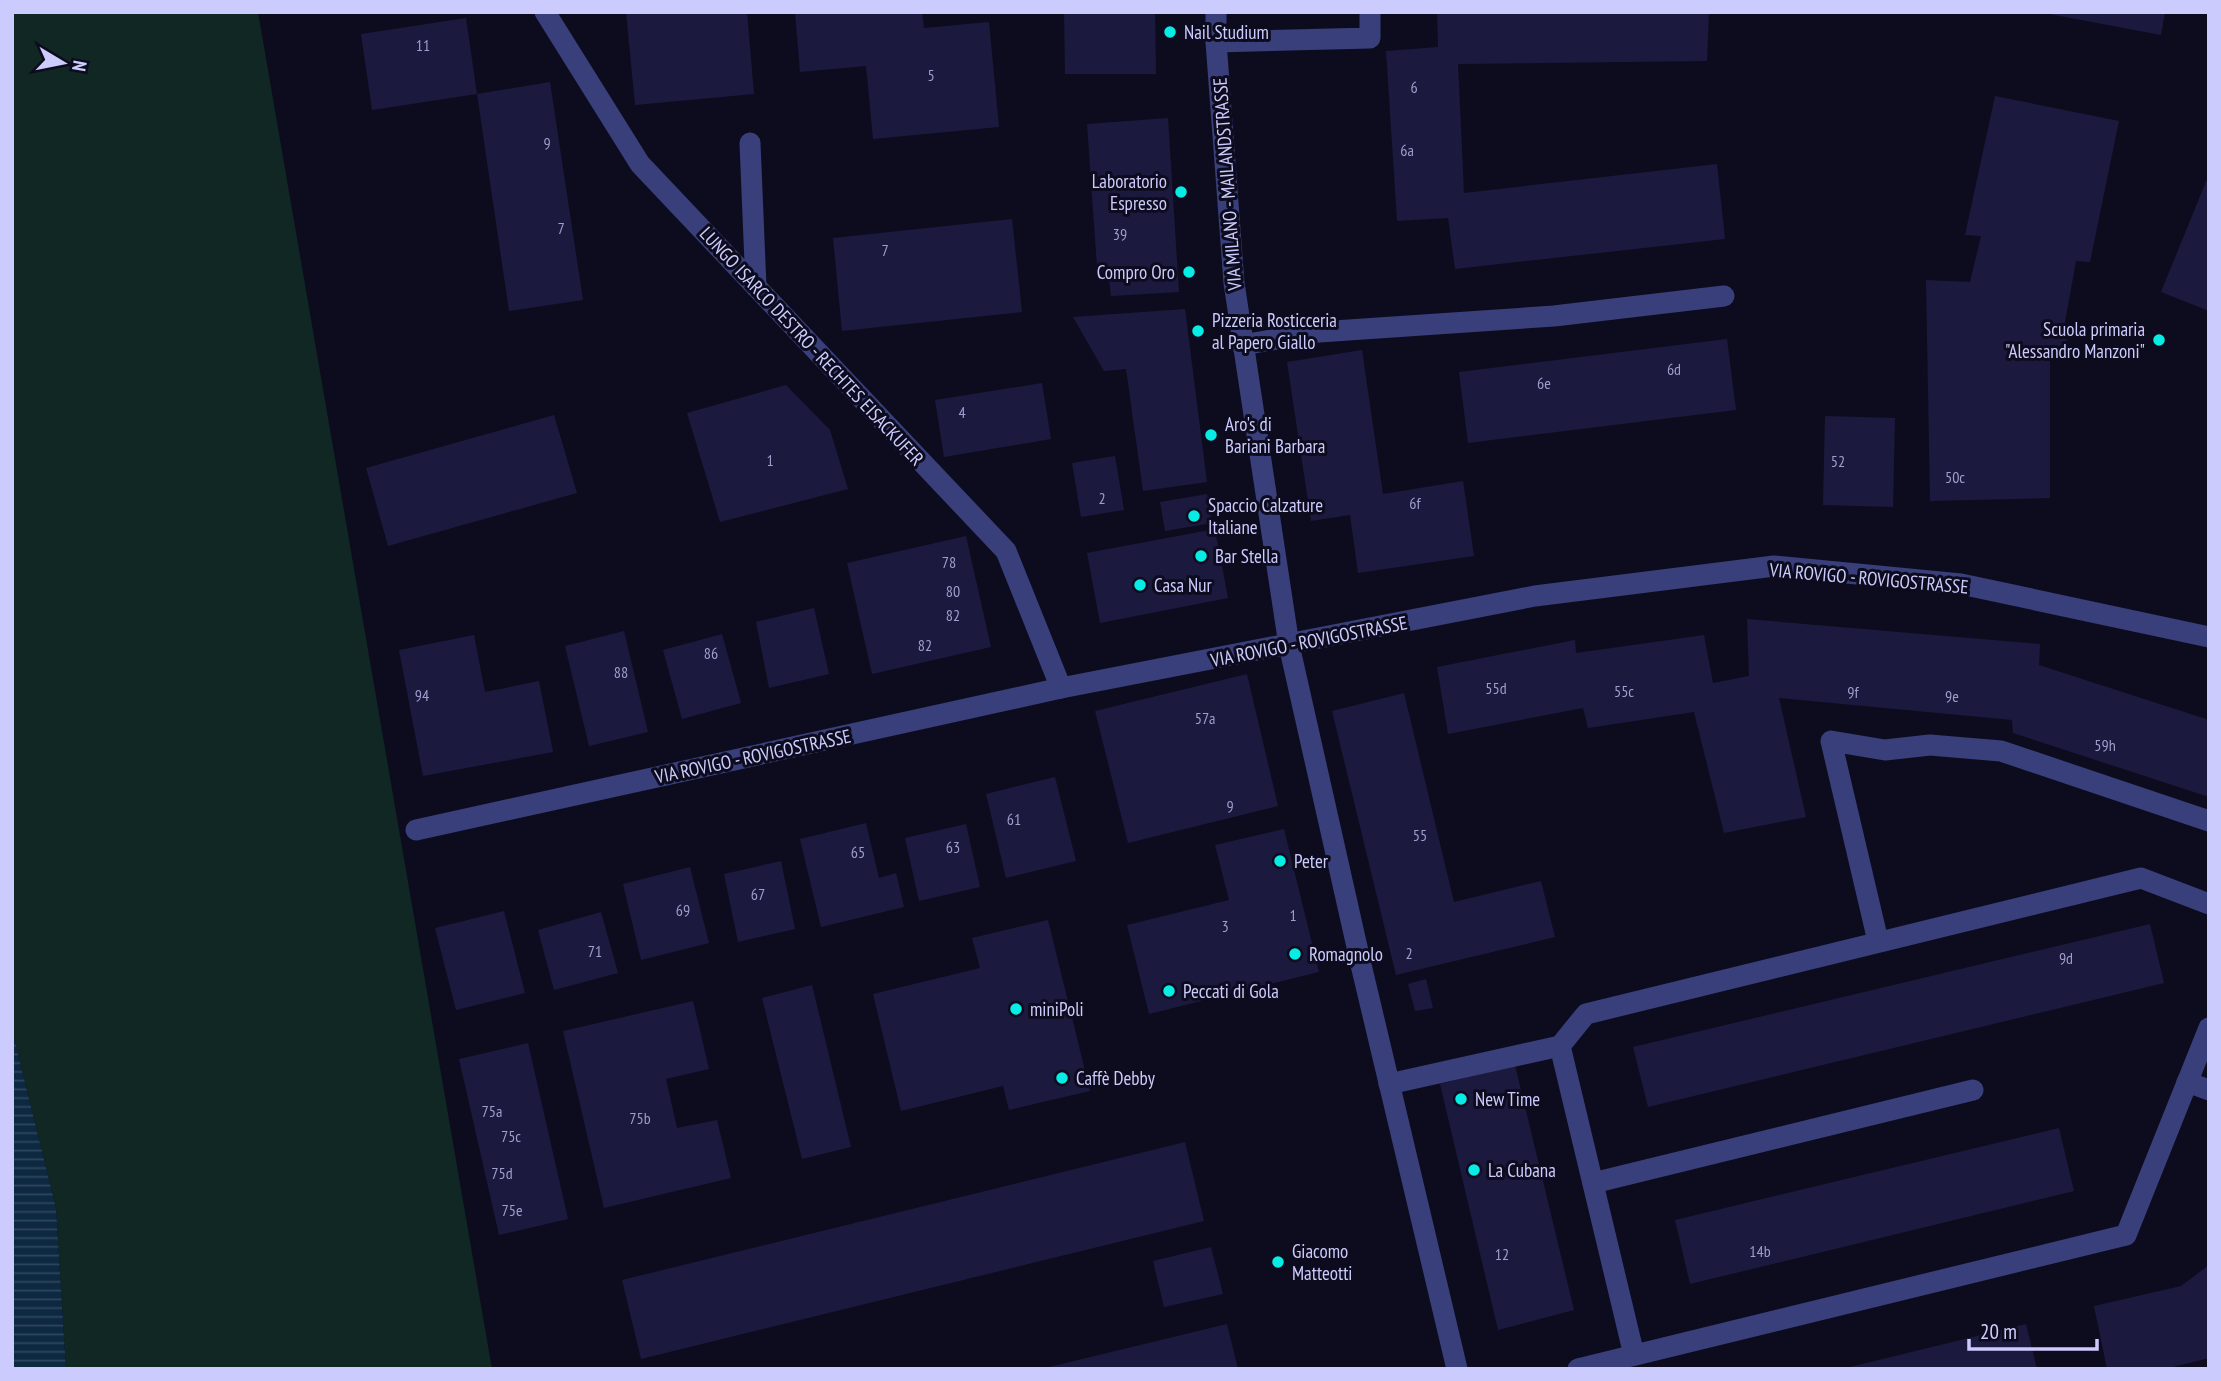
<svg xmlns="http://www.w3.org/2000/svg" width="2221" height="1381" font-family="'PT Sans Narrow',sans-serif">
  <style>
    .green { fill: #102723 }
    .water { fill: url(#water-rules) }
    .building { fill: #1c193e }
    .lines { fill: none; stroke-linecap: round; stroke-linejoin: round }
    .minor { stroke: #393f7b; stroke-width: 21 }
    .poi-dot { fill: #07ede6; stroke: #0d0c1e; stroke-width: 2.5 }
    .labels { text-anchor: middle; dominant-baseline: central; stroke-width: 6; stroke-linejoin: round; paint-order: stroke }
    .number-label { font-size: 16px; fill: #9f9ecd }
    .poi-label { font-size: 19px; fill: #cbcbfd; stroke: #0d0c1e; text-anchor: start }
    .street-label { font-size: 19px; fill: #cbcbfd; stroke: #0d0c1e }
  </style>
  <defs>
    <pattern id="water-rules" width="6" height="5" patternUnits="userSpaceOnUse" patternTransform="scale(1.75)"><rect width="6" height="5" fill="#0d2841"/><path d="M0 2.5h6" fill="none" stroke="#2f465d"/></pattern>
  </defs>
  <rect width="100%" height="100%" fill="#0d0c1e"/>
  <polygon class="green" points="12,12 258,12 492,1369 66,1369 56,1208 12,1030"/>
  <polygon class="water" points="12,1030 56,1208 66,1369 12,1369"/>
  <g class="building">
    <polygon points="626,12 747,12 754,94 635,105"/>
    <polygon points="795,12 922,12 924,28 989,22 999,127 873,139 866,66 800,72"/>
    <polygon points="1064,12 1155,12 1156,74 1065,74"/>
    <polygon points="1437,12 1709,12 1707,61 1458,64 1464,193 1717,164 1725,239 1455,269 1448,218 1397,221 1386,51 1438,47"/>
    <polygon points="2039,12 2165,12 2161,35"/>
    <polygon points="466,18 477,94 372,110 361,34"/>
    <polygon points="550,82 583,300 509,311 477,94"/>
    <polygon points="1995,96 2119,121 2090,262 2076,261 2065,322 2068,351 2050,354 2050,498 1930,501 1926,280 1970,282 1981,236 1965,235"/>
    <polygon points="1168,118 1179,292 1111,296 1109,280 1098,281 1087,124"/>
    <polygon points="2209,174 2209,311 2161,292"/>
    <polygon points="1012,219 1022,312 842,331 833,238"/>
    <polygon points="1185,309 1207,482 1143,491 1126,369 1104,371 1073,317"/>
    <polygon points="1727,339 1736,410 1468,443 1459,372"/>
    <polygon points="1362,350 1383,494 1463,481 1474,556 1358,573 1350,515 1311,521 1287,362"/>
    <polygon points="1042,383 1051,439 944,457 935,400"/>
    <polygon points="786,385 830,430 848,489 720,522 687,413"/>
    <polygon points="554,415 577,493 388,546 366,468"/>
    <polygon points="1825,416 1895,418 1893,507 1823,505"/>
    <polygon points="1115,456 1124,510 1081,517 1072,463"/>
    <polygon points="1207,494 1212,523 1165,531 1160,502"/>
    <polygon points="1215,529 1228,598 1100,623 1087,553"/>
    <polygon points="966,536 991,647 872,674 847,563"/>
    <polygon points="814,608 829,674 769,688 756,622"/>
    <polygon points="1747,619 2040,644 2039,665 2209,720 2209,797 2013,733 2012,720 1779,698 1806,817 1724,833 1694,712 1588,728 1583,708 1448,734 1437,667 1575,640 1576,653 1704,635 1713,683 1749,676"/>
    <polygon points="624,631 648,732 589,746 565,646"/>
    <polygon points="722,634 741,703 682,719 663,650"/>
    <polygon points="474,635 485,692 539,681 553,752 423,776 399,650"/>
    <polygon points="1247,674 1278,806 1128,843 1095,711"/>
    <polygon points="1404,693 1454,902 1541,881 1555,937 1396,975 1332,711"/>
    <polygon points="1055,777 1076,861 1006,878 986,794"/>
    <polygon points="866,823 879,878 896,873 904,907 821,927 800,839"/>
    <polygon points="966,824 980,887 919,901 905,838"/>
    <polygon points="1284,829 1319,972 1149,1014 1127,925 1229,900 1215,845"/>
    <polygon points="781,861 795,929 738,942 724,874"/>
    <polygon points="690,867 709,943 641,960 623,884"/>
    <polygon points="504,911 525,993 456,1010 435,928"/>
    <polygon points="601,912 618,973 554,990 538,930"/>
    <polygon points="1048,920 1090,1091 1009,1110 1003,1086 901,1111 873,994 980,968 972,938"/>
    <polygon points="2150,924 2164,983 1648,1107 1633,1047"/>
    <polygon points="1426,979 1433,1008 1415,1011 1408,984"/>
    <polygon points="812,985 851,1147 802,1159 762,998"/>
    <polygon points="693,1001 709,1069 666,1079 677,1128 717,1120 731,1178 604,1208 563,1031"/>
    <polygon points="528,1043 568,1219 499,1235 459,1059"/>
    <polygon points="1515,1065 1574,1310 1498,1330 1440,1084"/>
    <polygon points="2059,1128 2074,1191 1690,1284 1675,1220"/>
    <polygon points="1185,1142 1204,1221 641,1359 622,1280"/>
    <polygon points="1211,1247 1223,1294 1164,1307 1153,1261"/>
    <polygon points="2209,1265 2209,1358 2165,1369 2107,1369 2094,1306 2181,1286"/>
    <polygon points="1227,1324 1238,1369 1045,1369 1045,1368"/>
    <polygon points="2026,1324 2037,1369 1846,1369 1846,1368"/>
  </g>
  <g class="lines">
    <g class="minor">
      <polyline points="545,12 640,164 1006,551 1061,688"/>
      <polyline points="1216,12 1216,42 1234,283 1289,645 1362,969 1457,1369"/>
      <polyline points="1216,42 1370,38 1370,12"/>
      <polyline points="750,143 756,287"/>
      <polyline points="1242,345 1319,332 1554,316 1724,296"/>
      <polyline points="416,830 1061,688 1535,596 1774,566 1961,584 2209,637"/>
      <polyline points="1878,941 1831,741 1885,750 1930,745 2001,751 2209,821"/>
      <polyline points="1560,1046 1634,1355"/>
      <polyline points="2187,1082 2209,1090"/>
      <polyline points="1389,1084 1560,1046 1586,1014 2141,878 2209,904"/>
      <polyline points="1593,1183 1973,1090"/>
      <polyline points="1578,1369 2126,1235 2209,1028"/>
    </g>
  </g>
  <g class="poi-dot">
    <circle cx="1170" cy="32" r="7"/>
    <circle cx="1181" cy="192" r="7"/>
    <circle cx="1189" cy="272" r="7"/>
    <circle cx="1198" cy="331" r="7"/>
    <circle cx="2159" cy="340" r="7"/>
    <circle cx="1211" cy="435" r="7"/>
    <circle cx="1194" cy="516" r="7"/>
    <circle cx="1201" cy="556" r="7"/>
    <circle cx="1140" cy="585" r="7"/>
    <circle cx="1280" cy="861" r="7"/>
    <circle cx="1295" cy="954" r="7"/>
    <circle cx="1169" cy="991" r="7"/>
    <circle cx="1016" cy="1009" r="7"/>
    <circle cx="1062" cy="1078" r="7"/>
    <circle cx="1461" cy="1099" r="7"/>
    <circle cx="1474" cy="1170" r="7"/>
    <circle cx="1278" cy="1262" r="7"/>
  </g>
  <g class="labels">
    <g class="number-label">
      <text x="423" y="45">11</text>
      <text x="931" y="75">5</text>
      <text x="1414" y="87">6</text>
      <text x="547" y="143">9</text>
      <text x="1407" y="150">6a</text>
      <text x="561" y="228">7</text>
      <text x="1120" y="234">39</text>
      <text x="885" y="250">7</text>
      <text x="1674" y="369">6d</text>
      <text x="1544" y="383">6e</text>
      <text x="962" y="412">4</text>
      <text x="770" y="460">1</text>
      <text x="1838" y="461">52</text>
      <text x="1955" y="477">50c</text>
      <text x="1102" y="498">2</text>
      <text x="1415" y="503">6f</text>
      <text x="949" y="562">78</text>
      <text x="953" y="591">80</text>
      <text x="953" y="615">82</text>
      <text x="925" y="645">82</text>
      <text x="711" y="653">86</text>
      <text x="621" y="672">88</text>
      <text x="1496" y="688">55d</text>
      <text x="1624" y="691">55c</text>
      <text x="1853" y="692">9f</text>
      <text x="422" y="695">94</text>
      <text x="1952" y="696">9e</text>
      <text x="1205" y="718">57a</text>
      <text x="2105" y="745">59h</text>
      <text x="1230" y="806">9</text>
      <text x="1014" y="819">61</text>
      <text x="1420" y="835">55</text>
      <text x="953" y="847">63</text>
      <text x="858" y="852">65</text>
      <text x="758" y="894">67</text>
      <text x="683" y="910">69</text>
      <text x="1293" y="915">1</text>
      <text x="1225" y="926">3</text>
      <text x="595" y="951">71</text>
      <text x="1409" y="953">2</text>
      <text x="2066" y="958">9d</text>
      <text x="492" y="1111">75a</text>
      <text x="640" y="1118">75b</text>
      <text x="511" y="1136">75c</text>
      <text x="502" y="1173">75d</text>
      <text x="512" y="1210">75e</text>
      <text x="1760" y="1251">14b</text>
      <text x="1502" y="1254">12</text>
    </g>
    <g class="poi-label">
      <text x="1184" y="32">Nail Studium</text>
      <text x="1167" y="181" text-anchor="end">Laboratorio<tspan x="1167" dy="22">Espresso</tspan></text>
      <text x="1175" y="272" text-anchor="end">Compro Oro</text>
      <text x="1212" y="320">Pizzeria Rosticceria<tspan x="1212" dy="22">al Papero Giallo</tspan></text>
      <text x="2145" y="329" text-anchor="end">Scuola primaria<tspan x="2145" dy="22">"Alessandro Manzoni"</tspan></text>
      <text x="1225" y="424">Aro's di<tspan x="1225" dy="22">Bariani Barbara</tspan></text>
      <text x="1208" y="505">Spaccio Calzature<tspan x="1208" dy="22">Italiane</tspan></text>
      <text x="1215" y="556">Bar Stella</text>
      <text x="1154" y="585">Casa Nur</text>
      <text x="1294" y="861">Peter</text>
      <text x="1309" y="954">Romagnolo</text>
      <text x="1183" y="991">Peccati di Gola</text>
      <text x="1030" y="1009">miniPoli</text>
      <text x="1076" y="1078">Caffè Debby</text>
      <text x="1475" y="1099">New Time</text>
      <text x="1488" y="1170">La Cubana</text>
      <text x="1292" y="1251">Giacomo<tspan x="1292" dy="22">Matteotti</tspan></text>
    </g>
    <g class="street-label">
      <text transform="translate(1227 184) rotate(-94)">VIA MILANO - MAILANDSTRASSE</text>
      <text transform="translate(812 346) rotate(47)">LUNGO ISARCO DESTRO - RECHTES EISACKUFER</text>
      <text transform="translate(1869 578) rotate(5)">VIA ROVIGO - ROVIGOSTRASSE</text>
      <text transform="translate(1309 641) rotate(-11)">VIA ROVIGO - ROVIGOSTRASSE</text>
      <text transform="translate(753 756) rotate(-12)">VIA ROVIGO - ROVIGOSTRASSE</text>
    </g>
  </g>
  <rect width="2221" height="1381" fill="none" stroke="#cbcbfd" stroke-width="28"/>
  <g transform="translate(63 63) rotate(100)" stroke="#0d0c1e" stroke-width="5" paint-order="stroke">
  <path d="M0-5L12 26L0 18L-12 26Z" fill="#cbcbfd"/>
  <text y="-10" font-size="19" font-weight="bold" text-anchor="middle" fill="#cbcbfd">N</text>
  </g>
  <path d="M1969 1339v10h128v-10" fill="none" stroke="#cbcbfd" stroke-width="3.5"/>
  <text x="1980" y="1339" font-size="21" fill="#cbcbfd" stroke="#0d0c1e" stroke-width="5" paint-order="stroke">20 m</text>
</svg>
